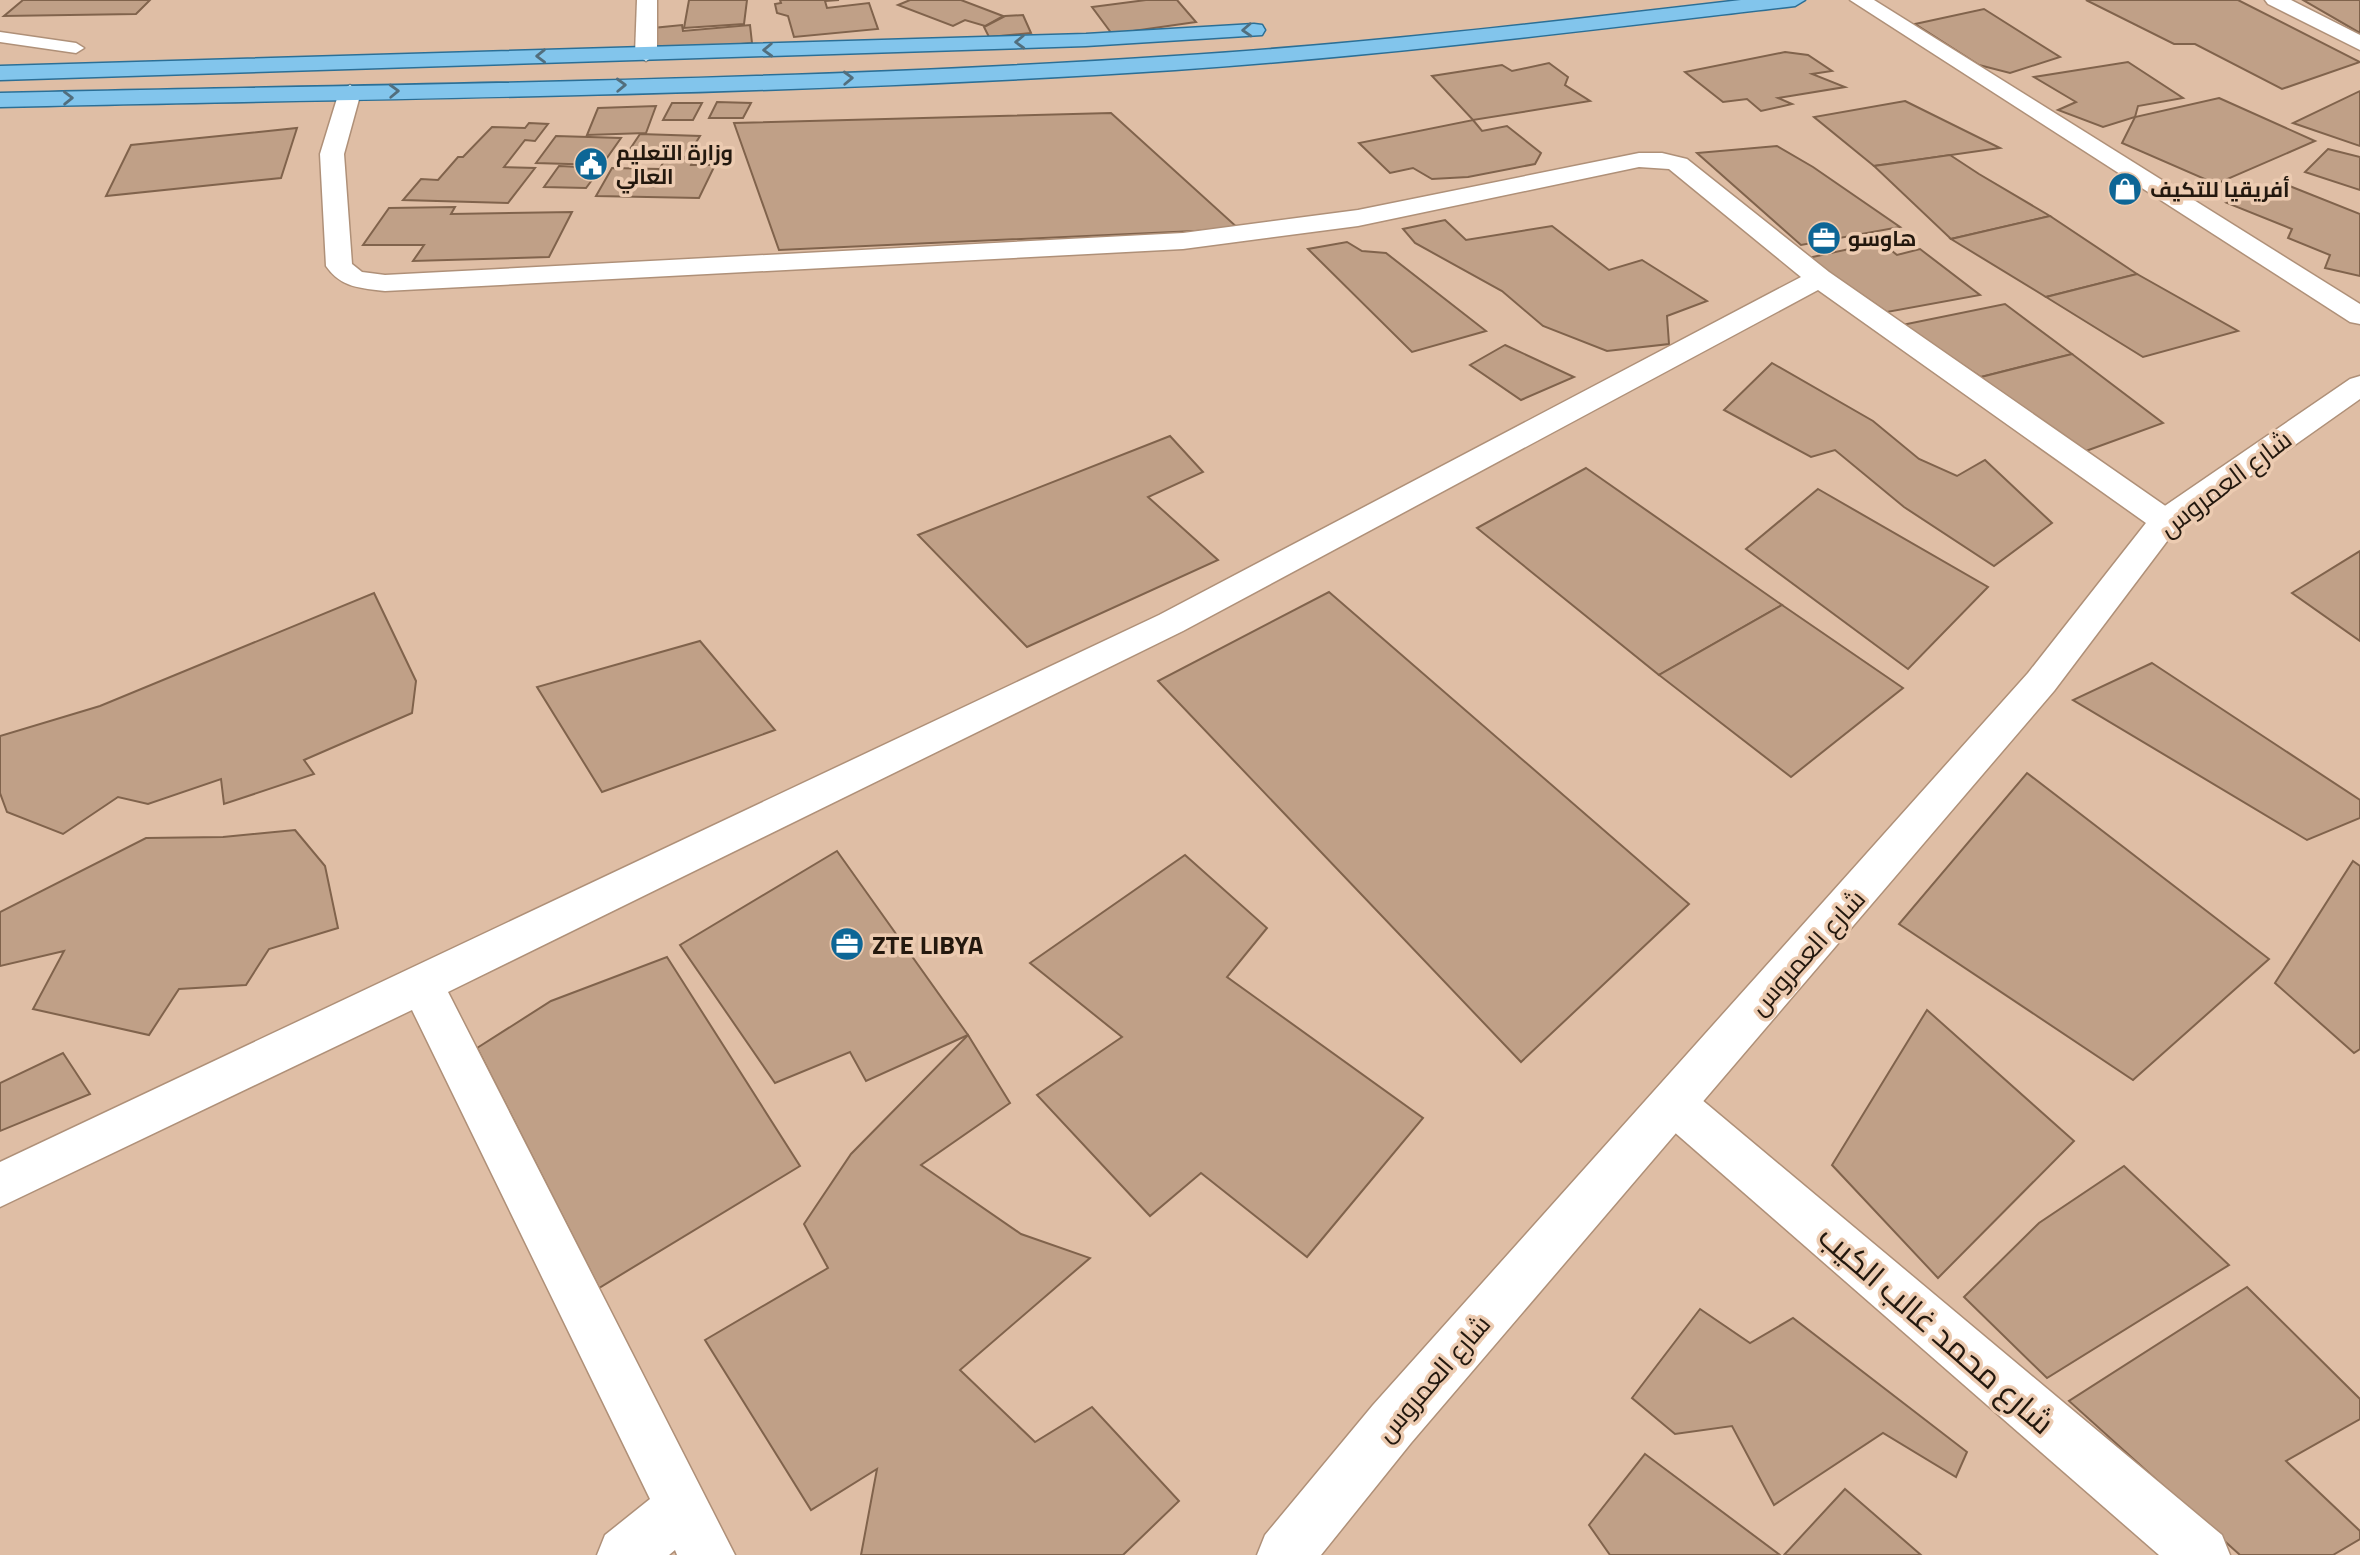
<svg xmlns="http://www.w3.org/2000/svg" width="2360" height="1555" font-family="'Titillium Web',Cairo,sans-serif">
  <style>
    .building { fill: #c0a087; stroke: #80634c; stroke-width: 2 }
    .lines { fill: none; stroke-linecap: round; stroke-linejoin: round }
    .service-casing { stroke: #af9078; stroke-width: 3 }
    .minor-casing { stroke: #af9078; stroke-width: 3 }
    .tertiary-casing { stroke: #af9078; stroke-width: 3 }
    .primary-casing { stroke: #2b6f96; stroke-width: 3 }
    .service { fill: #fff; fill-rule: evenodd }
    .minor { fill: #fff; fill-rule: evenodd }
    .tertiary { fill: #fff; fill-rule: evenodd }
    .primary { fill: #82c5ec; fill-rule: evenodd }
    .oneway { stroke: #526e7d }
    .labels { text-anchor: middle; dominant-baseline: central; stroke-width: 7; stroke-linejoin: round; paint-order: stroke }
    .far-poi-label { font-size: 21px; font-weight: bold; fill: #23180e; stroke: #eccbb1; text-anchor: start }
    .street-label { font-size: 26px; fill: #23180e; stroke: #eccbb1 }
    .poi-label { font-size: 26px; font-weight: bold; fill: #23180e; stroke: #eccbb1; text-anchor: start }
    .near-street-label { font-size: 32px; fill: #23180e; stroke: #eccbb1 }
  </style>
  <rect width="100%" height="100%" fill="#dfbea5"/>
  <g class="building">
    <polygon points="23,0 150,0 136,14 4,16"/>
    <polygon points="689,0 747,0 744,24 684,28"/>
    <polygon points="780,0 839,0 825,1 827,8 869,3 878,29 794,37 788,16 777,13 775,4 781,3"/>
    <polygon points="910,0 961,0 1003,16 985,26 965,20 953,26 898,5"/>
    <polygon points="1146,0 1177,0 1196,22 1112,34 1092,7"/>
    <polygon points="2086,0 2238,0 2360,62 2282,89 2195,44 2174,44"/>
    <polygon points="2303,0 2360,0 2360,33"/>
    <polygon points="1984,9 2060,57 2010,73 1979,65 1915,24"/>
    <polygon points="1023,15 1031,33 989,37 984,27 1005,16"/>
    <polygon points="682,25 683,31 750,25 752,43 653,52 653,28"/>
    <polygon points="1785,52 1808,55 1832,71 1812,74 1845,87 1778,98 1792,104 1761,111 1747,99 1723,102 1685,72"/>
    <polygon points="2128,62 2183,98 2138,106 2135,117 2103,127 2058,110 2076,102 2034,77"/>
    <polygon points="1549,63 1568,77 1565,85 1590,101 1473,120 1432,76 1502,65 1512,71"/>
    <polygon points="2360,91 2360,146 2293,123"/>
    <polygon points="2219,98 2315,141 2216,184 2122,143 2135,117"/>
    <polygon points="1905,101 2000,148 1874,166 1814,117"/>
    <polygon points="717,102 751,103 743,118 709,118"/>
    <polygon points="672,103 702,103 693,120 663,120"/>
    <polygon points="656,106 646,133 587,135 598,108"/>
    <polygon points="1111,113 1239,229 779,250 734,123"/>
    <polygon points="1473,120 1482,131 1507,126 1541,153 1535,164 1468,177 1432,179 1413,168 1390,173 1359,143"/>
    <polygon points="529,123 548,124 535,141 525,140 504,167 535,168 508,203 403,200 421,179 438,180 458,157 463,157 492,127 525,128"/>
    <polygon points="297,128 281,178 106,196 131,145"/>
    <polygon points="640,134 700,136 687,157 626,155"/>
    <polygon points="556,136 621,138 602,165 536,163"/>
    <polygon points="1777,146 1813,167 1900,227 1801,245 1697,153"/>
    <polygon points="2328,149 2360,157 2360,190 2305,172"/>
    <polygon points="1950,155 1979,174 2050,216 1951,239 1874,166"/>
    <polygon points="665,158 693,159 691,165 715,165 699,198 596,196 612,168 660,169"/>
    <polygon points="559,166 601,168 586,188 544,187"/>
    <polygon points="2287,185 2360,214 2360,276 2325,268 2330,255 2288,238 2292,229 2227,203"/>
    <polygon points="455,207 451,214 572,212 549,257 413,261 424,245 363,245 389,208"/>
    <polygon points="2050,216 2137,274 2046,297 1951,239"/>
    <polygon points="1445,220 1466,240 1552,226 1609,270 1642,260 1707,301 1667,316 1669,344 1607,351 1543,326 1502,291 1415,243 1403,229"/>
    <polygon points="1347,242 1362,251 1386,253 1486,331 1412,352 1308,249"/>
    <polygon points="1881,242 1897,255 1920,249 1980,295 1887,312 1808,258"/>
    <polygon points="2137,274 2238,331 2143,357 2046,297"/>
    <polygon points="2005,304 2072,354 1981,377 1902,325"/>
    <polygon points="1505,345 1574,377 1521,400 1470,365"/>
    <polygon points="2072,354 2163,423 2072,456 1981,377"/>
    <polygon points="1772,363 1873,421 1919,459 1957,476 1985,460 2052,523 1994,566 1904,507 1835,450 1811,457 1724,410"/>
    <polygon points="1170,436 1203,472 1148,497 1218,560 1027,647 918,535"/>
    <polygon points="1586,468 1782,605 1659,675 1477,528"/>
    <polygon points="1818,489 1988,587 1908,669 1746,549"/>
    <polygon points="2360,551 2360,641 2292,593"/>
    <polygon points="1329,592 1689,904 1521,1062 1158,681"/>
    <polygon points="374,593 416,681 412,713 304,760 314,774 224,804 221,779 148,804 118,797 63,834 7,812 0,793 0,736 100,706"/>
    <polygon points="1782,605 1903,688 1791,777 1659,675"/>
    <polygon points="700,641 775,730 602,792 537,687"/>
    <polygon points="2152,663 2360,800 2360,818 2307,840 2073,700"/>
    <polygon points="2027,773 2269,959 2133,1080 1899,924"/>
    <polygon points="295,830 325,866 338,928 269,949 246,985 179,989 149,1035 33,1009 64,951 0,966 0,912 146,838 223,837"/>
    <polygon points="837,851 968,1035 866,1081 850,1052 775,1083 680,945"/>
    <polygon points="1185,855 1267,928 1227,977 1423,1118 1307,1257 1201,1173 1150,1216 1037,1095 1122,1037 1030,963"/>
    <polygon points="2353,861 2360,866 2360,1049 2354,1053 2275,983"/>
    <polygon points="667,957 800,1166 599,1288 477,1048 551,1001"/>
    <polygon points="1927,1010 2074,1141 1938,1278 1832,1165"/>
    <polygon points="968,1035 1010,1103 921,1165 1021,1234 1090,1258 960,1370 1035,1442 1092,1407 1179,1501 1123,1555 861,1555 877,1469 811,1510 705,1340 828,1268 804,1224 851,1154"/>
    <polygon points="63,1053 90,1094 0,1131 0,1083"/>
    <polygon points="2124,1166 2229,1265 2047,1378 1964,1297 2039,1223"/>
    <polygon points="2247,1287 2360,1399 2360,1419 2286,1461 2360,1531 2360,1539 2333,1555 2240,1555 2069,1401"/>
    <polygon points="1700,1309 1750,1343 1793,1318 1967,1452 1956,1477 1883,1433 1774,1505 1732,1426 1675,1434 1632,1398"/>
    <polygon points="1645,1454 1780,1555 1610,1555 1589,1525"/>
    <polygon points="1845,1489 1921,1555 1784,1555"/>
  </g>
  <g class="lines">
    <g class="service-casing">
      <polygon id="service" points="0,32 76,43 84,48 76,53 0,42"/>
    </g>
    <g class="minor-casing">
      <g id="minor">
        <polygon points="637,0 657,0 657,54 646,61 635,54"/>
        <polygon points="2265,0 2291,0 2360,35 2360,50 2268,4"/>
        <path d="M350 85 361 92 344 154 352 264 362 272 385 275 1183 233 1358 210 1639 153H1662L1687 159 1829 272 2177 514 2181 521 2177 528 2165 531 2153 528 1818 290 1183 631 448 992 735 1555H677L675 1550 669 1555H597L605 1535 650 1499 412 1010 0 1207V1162L1159 615 1801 277 1669 169 1639 167 1358 226 1183 249 385 291C361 288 341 288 326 266L320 154 339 92Z"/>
        <polygon points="1673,1083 1689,1089 2222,1535 2230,1555 2159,1555 1657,1117 1650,1103 1657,1089"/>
      </g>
    </g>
    <g class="tertiary-casing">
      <g id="tertiary">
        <polygon points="1850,0 1874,0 2360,304 2360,324 2350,322"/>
        <polygon points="2360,376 2360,399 2177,528 2054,691 1411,1443 1321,1555 1257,1555 1265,1535 1373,1405 2028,673 2153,514 2350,379"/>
      </g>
    </g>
    <g class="primary-casing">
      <g id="primary">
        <path d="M1741 0H1805L1795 6C1589 30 1382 56 1175 70 784 96 392 98 0 107V93C391 84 783 82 1174 56 1364 44 1553 22 1741 0Z"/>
        <polygon points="1254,24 1262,25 1265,30 1262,35 1086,46 0,80 0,66 1086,34"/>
      </g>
    </g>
    <use href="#service" class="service"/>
    <use href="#minor" class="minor"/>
    <use href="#tertiary" class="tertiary"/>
    <use href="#primary" class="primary"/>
  </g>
  <defs><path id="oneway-chevron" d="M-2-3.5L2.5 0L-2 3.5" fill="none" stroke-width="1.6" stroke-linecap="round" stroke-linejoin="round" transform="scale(1.75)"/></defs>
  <g class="oneway">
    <use href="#oneway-chevron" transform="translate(1247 30) rotate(177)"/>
    <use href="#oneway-chevron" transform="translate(1020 42) rotate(178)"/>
    <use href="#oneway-chevron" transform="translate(768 50) rotate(178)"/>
    <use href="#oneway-chevron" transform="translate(541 56) rotate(179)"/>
    <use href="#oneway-chevron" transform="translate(848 78) rotate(-2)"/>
    <use href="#oneway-chevron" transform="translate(621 85) rotate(-2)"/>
    <use href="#oneway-chevron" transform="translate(394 91) rotate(-2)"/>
    <use href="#oneway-chevron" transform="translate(68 98) rotate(-1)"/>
  </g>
  <defs>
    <g id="civic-disc" transform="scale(1.75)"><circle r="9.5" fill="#0d6696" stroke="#eccbb1"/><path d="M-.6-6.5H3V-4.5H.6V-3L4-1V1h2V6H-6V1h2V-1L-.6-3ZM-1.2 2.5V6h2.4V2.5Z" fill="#fff"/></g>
    <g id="shop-disc" transform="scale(1.75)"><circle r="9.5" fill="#0d6696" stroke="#eccbb1"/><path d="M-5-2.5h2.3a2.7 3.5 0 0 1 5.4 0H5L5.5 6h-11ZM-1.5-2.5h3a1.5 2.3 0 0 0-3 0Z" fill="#fff"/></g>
    <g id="office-disc" transform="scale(1.75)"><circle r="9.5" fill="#0d6696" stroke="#eccbb1"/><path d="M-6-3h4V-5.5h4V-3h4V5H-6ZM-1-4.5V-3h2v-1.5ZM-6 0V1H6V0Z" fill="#fff"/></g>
  </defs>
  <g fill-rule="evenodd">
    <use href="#civic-disc" x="591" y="164"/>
    <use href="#shop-disc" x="2125" y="189"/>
    <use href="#office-disc" x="1824" y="238"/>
    <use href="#office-disc" x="847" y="944"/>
  </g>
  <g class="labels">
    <g class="far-poi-label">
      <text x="616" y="152">وزارة التعليم<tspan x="616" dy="24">العالي</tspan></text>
      <text x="2150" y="189">أفريقيا للتكيف</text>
      <text x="1848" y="238">هاوسو</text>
    </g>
    <g class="street-label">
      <text transform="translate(2225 483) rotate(-37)">شارع العمروس</text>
      <text transform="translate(1807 952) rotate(-48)">شارع العمروس</text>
      <text transform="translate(1433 1378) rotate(-49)">شارع العمروس</text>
    </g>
    <g class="poi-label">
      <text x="872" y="944">ZTE LIBYA</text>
    </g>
    <g class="near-street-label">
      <text transform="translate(1937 1329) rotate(41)">شارع محمد غالب الكيب</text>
    </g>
  </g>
</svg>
